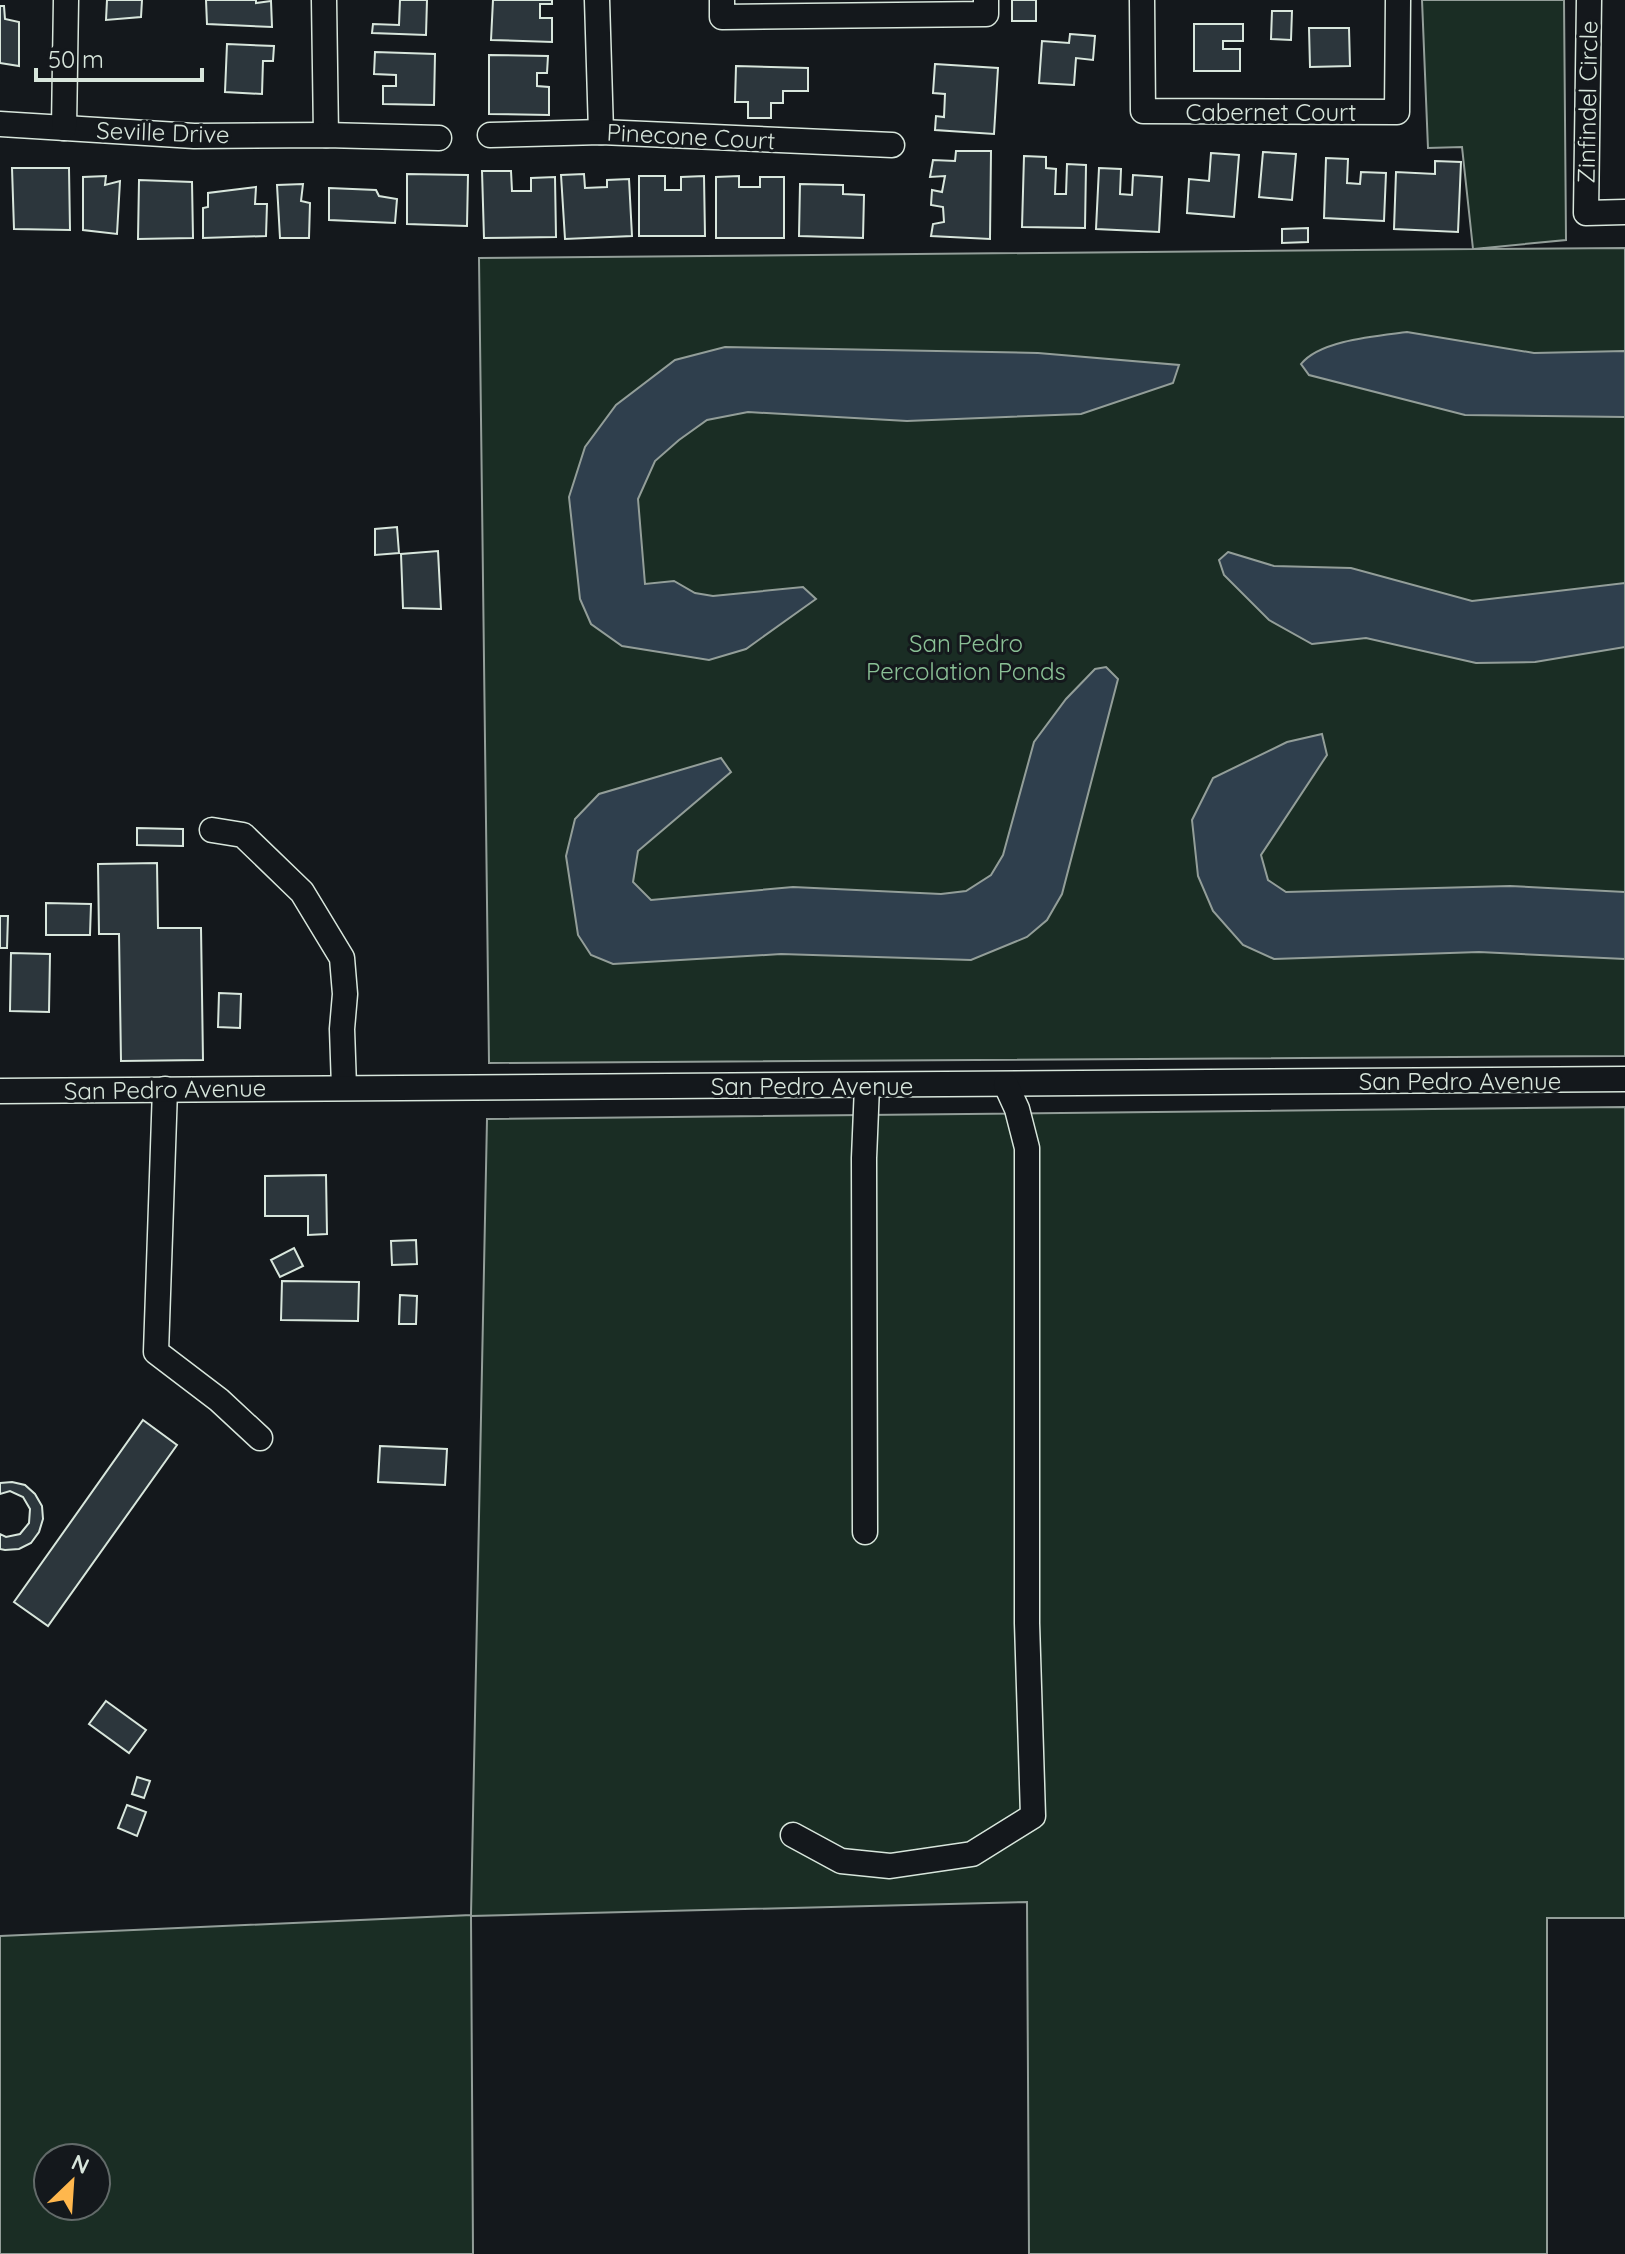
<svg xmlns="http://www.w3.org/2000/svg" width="1625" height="2254" font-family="Quicksand,sans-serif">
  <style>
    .green { fill: #1a2d24; stroke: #939e99; stroke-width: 2; fill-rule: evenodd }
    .water { fill: #2f3f4d; stroke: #939e99; stroke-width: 2 }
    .building { fill: #2c363c; stroke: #d8e6dc; stroke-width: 2 }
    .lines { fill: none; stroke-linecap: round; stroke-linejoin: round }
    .minor-casing { stroke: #d8e6dc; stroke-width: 27 }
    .minor { stroke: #14181c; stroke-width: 24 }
    .labels { text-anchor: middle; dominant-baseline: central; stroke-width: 6; stroke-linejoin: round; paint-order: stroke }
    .street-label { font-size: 24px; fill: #d8e6dc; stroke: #14181c }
    .park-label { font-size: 24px; fill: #8ac095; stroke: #14181c }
  </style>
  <rect width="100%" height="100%" fill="#14181c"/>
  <g class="green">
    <polygon points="1422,0 1564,0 1566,240 1474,249 1625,248 1625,1056 489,1063 479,258 1473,249 1462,147 1428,148"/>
    <path d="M1625 1107V1918H1547V2254H1029L1027 1902 471 1916 473 2254H0V1936L471 1915 487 1119ZM48 2158H96V2206H48Z"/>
  </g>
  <g class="water">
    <path d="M1407 332 1534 353 1625 351V417L1465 415 1309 375 1301 364C1320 340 1377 336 1407 332Z"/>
    <polygon points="725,347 1038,353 1179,365 1173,383 1081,414 907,421 748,412 707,420 679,440 655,461 638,499 645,584 674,581 695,593 713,596 803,587 816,599 746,649 709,660 622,646 591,624 580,599 569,497 585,447 616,405 675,360"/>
    <polygon points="1228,552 1274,566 1351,568 1472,601 1625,583 1625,647 1535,662 1476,663 1366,638 1312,644 1269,620 1224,575 1219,560"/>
    <polygon points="1106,667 1118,679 1062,894 1047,920 1027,937 971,960 781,954 613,964 591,955 578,935 566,856 575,819 599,794 721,758 731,772 638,851 633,882 651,900 793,887 941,894 966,891 991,875 1003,855 1034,742 1066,699 1095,669"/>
    <polygon points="1322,734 1327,755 1261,855 1268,880 1286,892 1510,886 1625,892 1625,959 1479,952 1274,959 1243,945 1213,911 1198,876 1192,820 1213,778 1287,742"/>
  </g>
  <g class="building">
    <polygon points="107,0 142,0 141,17 106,20"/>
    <polygon points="206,0 256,0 256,3 271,1 272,27 207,24"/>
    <polygon points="400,0 427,0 426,35 372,33 373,24 399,25"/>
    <polygon points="493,0 552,0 552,4 540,4 540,18 552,18 552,42 491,40"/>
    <rect x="1012" y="0" width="24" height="21"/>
    <polygon points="0,6 4,6 5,19 19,22 19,66 0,63"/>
    <polygon points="1272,11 1292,11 1291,40 1271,39"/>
    <polygon points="1194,24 1243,24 1243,41 1223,41 1223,49 1240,49 1240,71 1194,71"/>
    <polygon points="1309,28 1349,28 1350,66 1310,67"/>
    <polygon points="1070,34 1095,36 1093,60 1076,58 1074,85 1039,83 1042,41 1069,43"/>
    <polygon points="227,44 274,46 273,61 263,61 262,94 225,92"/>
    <polygon points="375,52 435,54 434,105 383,104 383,86 396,86 396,75 374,74"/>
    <polygon points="489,55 548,56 547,73 537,73 537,86 549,87 549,115 489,114"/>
    <polygon points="935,64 998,68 994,134 935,130 936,116 944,117 945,94 933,93"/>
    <polygon points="736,66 808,68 808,91 783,91 783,103 771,103 771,118 748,118 748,102 735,102"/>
    <polygon points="956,151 991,151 990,239 931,236 933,224 944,222 943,207 931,205 932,190 942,192 945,176 930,177 933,160 955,161"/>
    <polygon points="1263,152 1296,154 1292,200 1259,197"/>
    <polygon points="1211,153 1239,155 1234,217 1187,213 1189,179 1209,181"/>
    <polygon points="1024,156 1046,157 1046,168 1056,169 1055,194 1066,194 1067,164 1086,165 1085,228 1022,227"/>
    <polygon points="1326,158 1348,159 1347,183 1360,184 1361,172 1386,173 1384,221 1324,218"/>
    <polygon points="1435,161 1461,162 1458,232 1394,229 1396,172 1435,174"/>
    <polygon points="12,168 69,168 70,230 14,229"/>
    <polygon points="1099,168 1121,169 1120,194 1132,195 1133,175 1162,177 1159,232 1096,229"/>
    <polygon points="482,171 511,171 512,191 531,191 531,178 555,177 556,237 484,238"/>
    <polygon points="407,174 468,175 467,226 407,224"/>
    <polygon points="584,174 585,188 607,187 607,180 629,179 632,236 565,239 561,175"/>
    <polygon points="106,176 105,185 120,181 117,234 83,230 83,177"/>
    <polygon points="639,176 665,176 665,190 681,190 681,177 704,176 705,236 639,236"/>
    <polygon points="739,176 739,187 760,187 760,177 784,177 784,238 716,238 716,177"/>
    <polygon points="139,180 192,182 193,238 138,239"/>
    <polygon points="303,184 301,201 310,203 309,238 280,238 277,185"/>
    <polygon points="800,184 843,185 843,194 864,195 863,238 799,236"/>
    <polygon points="256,187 255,204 267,204 266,236 203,238 203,208 208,207 208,193"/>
    <polygon points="329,188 376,190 379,196 397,199 395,223 329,220"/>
    <polygon points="1308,228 1308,242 1282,243 1282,229"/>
    <polygon points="397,527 399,553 375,555 375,529"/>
    <polygon points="438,551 441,609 403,608 401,554"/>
    <polygon points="137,828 183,829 183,846 137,845"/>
    <polygon points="157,863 158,928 201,928 203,1060 121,1061 119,934 99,934 98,864"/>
    <polygon points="46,903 91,904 90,935 46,935"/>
    <polygon points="0,916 8,916 7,948 0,948"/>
    <polygon points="11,953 50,954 49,1012 10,1011"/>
    <polygon points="219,993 241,994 240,1028 218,1027"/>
    <polygon points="326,1175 327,1234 308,1235 308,1216 265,1216 265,1176"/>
    <polygon points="416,1240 417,1264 392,1265 391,1241"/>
    <polygon points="294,1248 303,1266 280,1277 271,1260"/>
    <polygon points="282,1281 359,1282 358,1321 281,1320"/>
    <polygon points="400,1295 417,1296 416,1324 399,1324"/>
    <polygon points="143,1420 177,1445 48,1626 14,1602"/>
    <polygon points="380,1446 447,1449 445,1485 378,1482"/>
    <polygon points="12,1482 25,1485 35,1494 42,1506 43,1519 39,1532 31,1543 19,1549 5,1550 0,1549 0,1534 6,1537 20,1534 29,1523 30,1509 23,1497 10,1491 0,1494 0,1483"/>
    <polygon points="106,1701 146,1730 129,1753 89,1724"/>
    <polygon points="137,1777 150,1781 144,1798 132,1794"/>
    <polygon points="127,1805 146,1812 137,1836 118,1828"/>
  </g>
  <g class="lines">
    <g class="minor-casing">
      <g id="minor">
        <polyline points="324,0 326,135"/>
        <polyline points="597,0 601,132"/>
        <polyline points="722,0 722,17 986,14 986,0"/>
        <polyline points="1142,0 1143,111 1397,112 1398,0"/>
        <polyline points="1589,0 1586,213 1625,212"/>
        <polyline points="0,124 194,136 326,135 439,138"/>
        <polyline points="64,128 66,0"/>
        <polyline points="490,135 601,132 892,145"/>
        <polyline points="212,830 243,835 302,892 342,958 345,994 342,1029 344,1087"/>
        <polyline points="165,1089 156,1352 219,1400 260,1438"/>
        <polyline points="0,1091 1625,1079"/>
        <polyline points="865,1532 864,1158 867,1086"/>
        <polyline points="793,1835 841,1861 890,1866 972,1854 1033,1816 1027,1623 1027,1148 1017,1109 1006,1085"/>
      </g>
    </g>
    <use href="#minor" class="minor"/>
  </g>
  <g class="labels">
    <g class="street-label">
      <text transform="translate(1587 102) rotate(-89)">Zinfindel Circle</text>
      <text x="1271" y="112">Cabernet Court</text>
      <text transform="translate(163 132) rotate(2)">Seville Drive</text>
      <text transform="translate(691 136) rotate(3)">Pinecone Court</text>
      <text x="1460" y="1081">San Pedro Avenue</text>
      <text x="812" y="1086">San Pedro Avenue</text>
      <text transform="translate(165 1089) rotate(-1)">San Pedro Avenue</text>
    </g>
    <g class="park-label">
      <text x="966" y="643">San Pedro<tspan x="966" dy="28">Percolation Ponds</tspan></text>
    </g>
  </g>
  <g transform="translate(72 2182) rotate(25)"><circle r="38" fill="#14181c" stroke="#626a69" stroke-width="2"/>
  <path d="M0-6L14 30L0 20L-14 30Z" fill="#ffb74d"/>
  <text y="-12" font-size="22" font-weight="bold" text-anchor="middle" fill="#d8e6dc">N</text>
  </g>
  <path d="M36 68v12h166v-12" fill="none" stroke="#d8e6dc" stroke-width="4"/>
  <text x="48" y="68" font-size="24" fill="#d8e6dc" stroke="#14181c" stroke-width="6" paint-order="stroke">50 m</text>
</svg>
